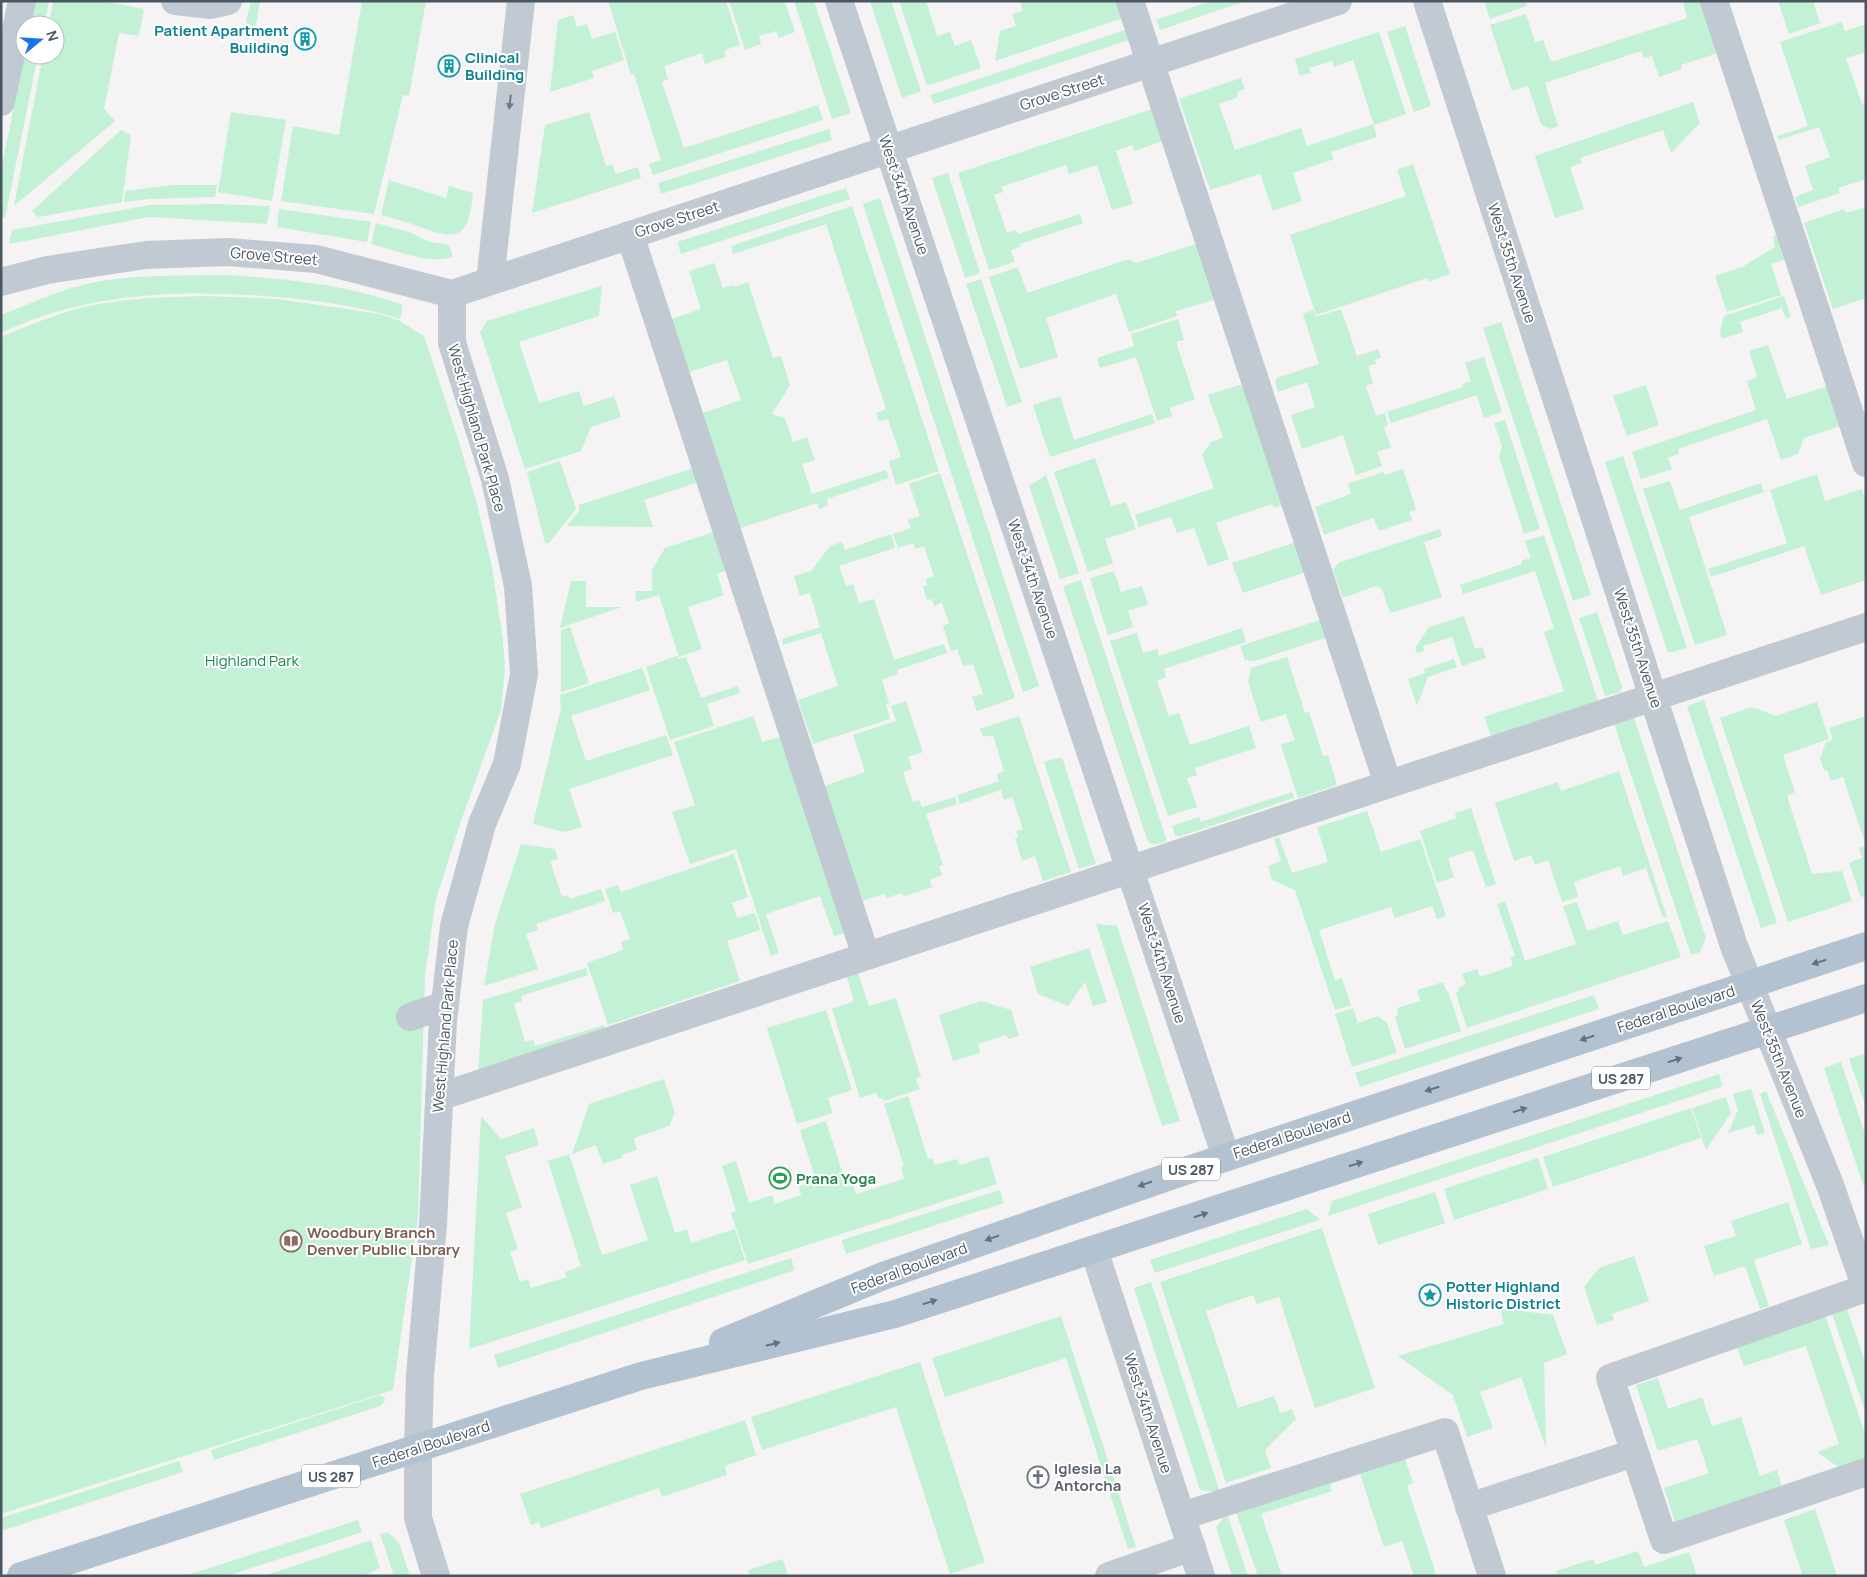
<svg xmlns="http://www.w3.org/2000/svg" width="1867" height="1577" font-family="Manrope,sans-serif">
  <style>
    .green { fill: #c3f1d5 }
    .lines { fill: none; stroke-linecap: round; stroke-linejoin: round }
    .minor { stroke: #c1cad2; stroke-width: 28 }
    .major { stroke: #b3c2d1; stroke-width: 28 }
    .oneway { fill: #6e7983 }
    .oneway2 { fill: #64717d }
    .labels { text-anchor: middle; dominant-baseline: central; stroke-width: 4; stroke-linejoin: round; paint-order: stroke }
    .shield { fill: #fff; stroke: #808990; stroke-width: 1 }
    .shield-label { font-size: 14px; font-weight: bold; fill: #4a5661 }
    .culture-label { font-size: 15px; font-weight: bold; fill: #0d838f; stroke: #fff; text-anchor: start }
    .street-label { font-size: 15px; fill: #4a5661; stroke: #fff }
    .park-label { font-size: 15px; fill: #17864f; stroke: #fff }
    .leisure-label { font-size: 15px; font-weight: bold; fill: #27864d; stroke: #fff; text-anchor: start }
    .education-label { font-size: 15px; font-weight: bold; fill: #785e54; stroke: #fff; text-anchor: start }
    .worship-label { font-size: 15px; font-weight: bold; fill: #5b616d; stroke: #fff; text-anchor: start }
  </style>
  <rect width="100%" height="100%" fill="#f5f3f3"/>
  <g class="green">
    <polygon points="35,1 49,1 44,25 30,25"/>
    <polygon points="53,1 104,1 144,9 139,36 119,33 104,109 115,121 14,206 43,55 55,55 55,25 49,25"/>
    <polygon points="251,1 260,1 254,35 246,21"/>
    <polygon points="362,1 426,1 409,96 403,95 374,214 281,201 293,126 339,135"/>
    <polygon points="608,1 726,1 740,45 725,50 726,57 705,64 702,53 664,66 668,79 662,82 684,148 818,105 823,120 653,175 649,164 661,160 634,74 631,75"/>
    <polygon points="729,1 785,1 795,32 779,38 776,31 759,36 761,44 745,50"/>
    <polygon points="794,1 814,1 851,113 832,119"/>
    <polygon points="870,1 891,1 921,91 902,98"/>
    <polygon points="899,1 926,1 937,36 950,32 955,46 971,40 981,68 927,86"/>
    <polygon points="1020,1 1118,1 1123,18 995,61 1000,31 1016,26 1012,14 1023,11"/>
    <polygon points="1211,1 1246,1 1160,30 1156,20"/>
    <polygon points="1484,1 1525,1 1527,6 1490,19"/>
    <polygon points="1683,1 1701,1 1718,53 1681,65 1682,69 1659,77 1652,56 1644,58 1641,51 1545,83 1558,126 1550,129 1541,124 1528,86 1512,91 1490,25 1526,14 1535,42 1543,40 1551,62 1687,18"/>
    <polygon points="1778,1 1813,1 1820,23 1789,34"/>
    <polygon points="573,15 577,27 587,24 592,39 615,32 624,60 592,71 594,78 550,92 558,20"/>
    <polygon points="1842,22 1845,31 1866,24 1866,52 1846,58 1862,104 1866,103 1866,179 1838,188 1840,193 1798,207 1795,197 1813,190 1805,166 1830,157 1819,127 1779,140 1777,136 1808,126 1780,42"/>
    <polygon points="1405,26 1431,106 1414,112 1387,32"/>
    <polygon points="1125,30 1129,40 934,104 930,95"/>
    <polygon points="1379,32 1406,114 1374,125 1353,60 1334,67 1332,61 1309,68 1311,73 1300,76 1295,59"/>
    <polygon points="25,52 25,55 38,55 5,218 1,217 1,170"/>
    <polygon points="1241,78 1245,89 1237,92 1238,97 1219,104 1235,150 1301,128 1307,146 1373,124 1377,137 1331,152 1334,159 1293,173 1302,201 1273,211 1260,174 1210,190 1179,99"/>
    <polygon points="1693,102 1700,123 1671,153 1663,130 1580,158 1582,163 1570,167 1584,209 1555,218 1535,156"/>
    <polygon points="1152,109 1163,141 1134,151 1132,145 1116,151 1133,204 1112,210 1097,165 1069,174 1066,165 1001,187 1003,192 994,195 1007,233 1016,230 1018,234 1080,214 1083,223 1020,244 1020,247 1011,250 1015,262 989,270 958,173"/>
    <polygon points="231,112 286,120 272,201 218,192"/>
    <polygon points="589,112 606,166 612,164 616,174 638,167 641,178 532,213 545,125"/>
    <polygon points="829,129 832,140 661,194 658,183"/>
    <polygon points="121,130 131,135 122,202 38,217 32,211"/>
    <polygon points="1413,164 1450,274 1429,282 1427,278 1316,315 1290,235 1406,196 1397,170"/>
    <polygon points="948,173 980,273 965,278 932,178"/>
    <path d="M389 180 446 198 449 186 473 193C469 241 456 241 415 225 404 221 392 218 381 215Z"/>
    <polygon points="172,185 217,185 215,197 150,199 124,202 125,191"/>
    <polygon points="846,188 850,199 681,254 677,242"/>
    <polygon points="880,198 1039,686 1023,692 863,204"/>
    <polygon points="218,204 270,206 267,224 149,217 9,244 12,230 150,205"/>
    <polygon points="852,206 939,471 896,485 889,461 901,457 888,419 879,422 876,413 886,409 826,224 733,254 731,246"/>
    <polygon points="1866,207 1866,298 1833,309 1804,223 1844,209 1846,213"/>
    <polygon points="279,209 371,222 367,242 277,227"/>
    <path d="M376 223 409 232 430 242 449 245 453 257C427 265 396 250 371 244Z"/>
    <polygon points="1777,233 1785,259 1771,264 1781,295 1727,312 1715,276 1742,267 1775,247 1773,237"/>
    <polygon points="1196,244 1214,300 1176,311 1177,316 1129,332 1116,294 1046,318 1058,357 1020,369 989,277 1018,267 1027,293 1129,259 1136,263"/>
    <polygon points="714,263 723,288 733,285 734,287 748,282 773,358 781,356 790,385 772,414 785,418 793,442 807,437 815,460 802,464 812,494 886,470 889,478 827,499 828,505 819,509 817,503 737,529 700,414 741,400 727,360 689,372 671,319 701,309 689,271"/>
    <path d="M227 275C287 279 346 284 403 305L400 319C364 307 326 302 288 298 192 289 90 290 1 333V315C32 303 63 288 96 282 138 274 184 276 227 275Z"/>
    <polygon points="981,279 1022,402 1007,407 966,284"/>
    <polygon points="602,286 599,316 519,342 539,403 579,391 584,406 614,396 621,417 591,427 581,451 525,469 480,332 487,321"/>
    <path d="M205 296 278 299 380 314 400 321 424 336 458 439 476 500 492 567 503 640 505 670 501 710 460 824 436 899 425 976 418 1217 393 1390 1 1514V337C28 326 55 314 84 307 124 298 165 297 205 296Z"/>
    <polygon points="1784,296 1791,317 1786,319 1782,308 1740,322 1743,332 1722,339 1720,331 1724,316"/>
    <polygon points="1341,309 1357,356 1378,349 1381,358 1375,360 1376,364 1368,366 1373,383 1366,386 1376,416 1385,413 1388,425 1384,427 1391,447 1377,452 1382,466 1356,475 1343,435 1302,449 1291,415 1315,407 1307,382 1278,392 1275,382 1277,378 1319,364 1303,314 1313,310 1316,317"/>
    <polygon points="1178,319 1184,340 1176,342 1195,399 1170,408 1172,416 1157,421 1136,357 1100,368 1097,358 1134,346 1131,334"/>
    <polygon points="1501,322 1591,595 1573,601 1483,328"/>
    <polygon points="1768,345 1787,399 1828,386 1841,426 1804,438 1798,454 1781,460 1767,419 1678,449 1679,454 1668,458 1672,469 1641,479 1632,452 1756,410 1747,381 1757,377 1749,351"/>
    <polygon points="1484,357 1502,412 1484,418 1477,395 1391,423 1387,412 1463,387 1462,384 1471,381 1465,363"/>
    <polygon points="1239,385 1246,389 1285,504 1274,508 1272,504 1216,523 1229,559 1208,566 1194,528 1177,533 1171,517 1139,527 1135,515 1214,488 1202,455 1211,442 1223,438 1208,395"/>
    <polygon points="1646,385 1659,425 1627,436 1613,396"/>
    <polygon points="1060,396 1074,440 1152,414 1155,423 1050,457 1033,405"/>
    <polygon points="1505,420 1540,529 1524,534 1499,457 1502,446 1494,423"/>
    <polygon points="1623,456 1687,648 1668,653 1605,462"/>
    <polygon points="1095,458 1111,506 1126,502 1136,529 1105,539 1113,563 1088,572 1054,472"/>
    <polygon points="560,461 576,509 549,543 545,543 527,472"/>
    <polygon points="694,468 699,482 644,500 653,527 567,526 579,511 579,505"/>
    <polygon points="1403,469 1416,510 1409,512 1412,520 1379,531 1373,518 1324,535 1315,507 1351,494 1348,484 1383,472 1385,475"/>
    <polygon points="940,473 1015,698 977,711 972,697 983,694 973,664 963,666 957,649 951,651 943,626 949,623 942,603 934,606 932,599 927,600 923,586 927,585 926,579 934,576 924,546 916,549 913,543 898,548 893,534 911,528 908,520 920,516 909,484"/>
    <polygon points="1817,474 1825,501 1862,489 1866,501 1866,580 1821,595 1804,546 1711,577 1708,569 1787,543 1770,490"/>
    <polygon points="1046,475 1079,573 1060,579 1029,486"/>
    <polygon points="1670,481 1680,510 1761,483 1764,492 1689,517 1727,635 1695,645 1643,489"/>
    <polygon points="1440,529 1442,536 1424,542 1442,597 1390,613 1382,589 1376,586 1343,598 1333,570 1338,563"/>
    <polygon points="717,531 730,569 717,574 724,595 688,607 702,649 679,657 659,595 636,602 635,591 652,591 652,570 665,548"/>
    <polygon points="891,534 895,548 839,566 846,586 853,584 859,603 874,599 894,660 944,644 947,653 897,670 898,674 882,680 889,703 886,705 890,719 813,744 798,700 838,686 821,633 783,645 782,639 820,627 810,593 800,596 794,576 811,571 830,546 842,542 845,550"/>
    <polygon points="1544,535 1598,701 1491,736 1484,717 1564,691 1544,632 1554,628 1535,571 1463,594 1460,585 1522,564 1521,561 1531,558 1525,541"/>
    <polygon points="1296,542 1306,572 1243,593 1232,563"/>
    <polygon points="1114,571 1121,592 1142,586 1148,604 1128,611 1133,627 1108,635 1090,578"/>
    <polygon points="1081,580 1167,841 1154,845 1148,842 1063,586"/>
    <polygon points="571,581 586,581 586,607 622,607 560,628"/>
    <polygon points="1597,612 1622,687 1620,692 1605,696 1579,618"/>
    <polygon points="1464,616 1475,649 1482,647 1486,658 1462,666 1452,637 1423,646 1424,651 1417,653 1415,648 1429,627"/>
    <polygon points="1320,620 1325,638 1255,661 1245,660 1240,646"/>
    <polygon points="570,627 589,683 561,692 561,630"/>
    <polygon points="1242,628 1246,642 1164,669 1166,677 1157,681 1169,716 1179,713 1190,745 1249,726 1256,748 1195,768 1197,775 1187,778 1197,807 1168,816 1110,641 1137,633 1143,653 1157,649 1159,656"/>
    <polygon points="677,656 678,659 686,657 701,698 738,686 740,693 707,704 714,726 670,740 646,667"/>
    <polygon points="1287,657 1305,713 1309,712 1323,756 1328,755 1337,785 1298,798 1281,745 1295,740 1286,714 1261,722 1248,682 1251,668"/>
    <polygon points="1454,659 1457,667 1428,677 1417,706 1408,679 1425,673 1424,669"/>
    <polygon points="642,668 650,690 571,716 586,761 666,735 673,755 569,789 582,827 565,832 533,824 561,708 560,695"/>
    <polygon points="1704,700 1777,923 1761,928 1687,706"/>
    <polygon points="906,701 923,752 908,757 912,769 903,772 913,802 919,800 922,807 955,797 957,804 926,814 943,865 939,866 942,875 930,880 932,887 903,897 902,893 886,898 884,894 862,901 824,786 865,772 853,735 896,721 891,706"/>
    <polygon points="1817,702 1829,739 1783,755 1795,792 1787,796 1812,874 1842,871 1852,901 1788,922 1720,718 1752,707 1776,716"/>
    <polygon points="753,716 762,742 783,736 848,932 834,936 820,896 766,914 779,953 771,956 736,849 690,864 672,812 695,805 674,742"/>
    <polygon points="1019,716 1071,872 1043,881 1035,856 1022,861 1015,838 1018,837 1016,831 1023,829 1012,797 1004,800 1001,790 960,804 957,795 999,781 997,774 1004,771 993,735 983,737 980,729"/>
    <polygon points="1866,716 1866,845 1843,777 1831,781 1827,770 1824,770 1820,758 1826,742 1833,740 1829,728"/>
    <polygon points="1634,718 1706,938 1700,952 1691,955 1614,724"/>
    <polygon points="1062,757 1096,864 1079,869 1044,762"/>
    <polygon points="1619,771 1667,917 1663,918 1646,868 1623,876 1620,866 1574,882 1578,897 1562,902 1548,860 1535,865 1531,855 1514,861 1495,803 1558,782 1561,791"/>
    <polygon points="1292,792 1294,798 1178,837 1175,835 1172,826 1199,817 1201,822"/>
    <polygon points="1471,808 1496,884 1486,887 1473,850 1448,858 1454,877 1437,883 1420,831 1456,818 1455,813"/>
    <polygon points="1367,811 1381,852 1420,839 1446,916 1437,919 1432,906 1395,918 1391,907 1319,930 1335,980 1342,978 1351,1005 1335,1010 1295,890 1272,880 1268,866 1281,861 1274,839 1279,837 1292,873 1328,862 1317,827"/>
    <polygon points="521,844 555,849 558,859 550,861 562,897 568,895 570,899 601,889 605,901 536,924 538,930 526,934 538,969 484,986 495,924"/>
    <polygon points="1866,846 1866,896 1861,897 1849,863 1862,858 1859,848"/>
    <polygon points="734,854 748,897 732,903 737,918 755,913 760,930 727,941 740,981 608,1025 587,963 623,950 621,942 630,939 620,911 613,913 605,889 618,885 621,892"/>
    <polygon points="1505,901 1525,961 1576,944 1563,906 1577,902 1587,931 1618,921 1623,935 1668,921 1681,957 1467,1028 1456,994 1460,987 1466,984 1462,974 1477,969 1480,977 1513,966 1510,957 1515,956 1497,904"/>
    <polygon points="1096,924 1117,926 1180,1121 1162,1126"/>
    <polygon points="1089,948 1107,1002 1093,1006 1085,982 1068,1006 1038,994 1030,967"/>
    <polygon points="586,968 588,975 521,996 522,1001 514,1003 525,1042 533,1040 535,1046 604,1025 607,1034 478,1074 483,1000"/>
    <polygon points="857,970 869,1006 896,998 921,1077 916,1079 920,1089 884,1101 883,1098 879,1099 876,1093 860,1098 832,1009 854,1001 846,974"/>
    <polygon points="1443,982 1446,991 1448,991 1461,1031 1405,1049 1395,1018 1398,1013 1397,1008 1420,1001 1417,990"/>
    <polygon points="1594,995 1599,1009 1360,1087 1355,1073"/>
    <polygon points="981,1001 1011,1010 1019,1036 1008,1039 1006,1035 978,1044 980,1053 953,1061 939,1015"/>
    <polygon points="1353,1008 1358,1023 1378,1016 1387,1023 1397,1053 1352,1067 1335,1014"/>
    <polygon points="826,1010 852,1090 828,1098 833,1113 797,1124 767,1028"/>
    <polygon points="1866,1053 1866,1107 1849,1059"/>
    <polygon points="1841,1062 1866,1137 1866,1193 1824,1068"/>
    <polygon points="1719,1074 1723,1086 1328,1216 1332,1201"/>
    <polygon points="664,1079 675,1113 669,1126 634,1138 637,1150 622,1155 622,1158 603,1164 596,1145 572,1154 589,1104"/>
    <polygon points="1751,1089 1765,1133 1757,1135 1754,1125 1728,1133 1738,1110 1733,1094"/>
    <polygon points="1766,1091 1829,1245 1811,1249 1760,1094"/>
    <polygon points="908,1096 928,1159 932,1158 935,1165 957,1159 960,1165 988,1156 997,1184 748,1264 731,1213 736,1211 722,1166 736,1161 749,1203 772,1195 775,1204 801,1195 799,1186 816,1181 800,1130 826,1121 847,1187 853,1185 856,1194 904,1179 901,1167 904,1166 884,1104"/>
    <polygon points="1726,1097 1731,1113 1706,1150 1692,1108"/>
    <polygon points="1691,1108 1701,1138 1553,1187 1543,1157"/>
    <polygon points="481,1116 501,1139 534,1128 539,1145 505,1156 522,1207 506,1213 518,1249 510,1252 520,1282 528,1279 531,1288 567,1277 565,1272 581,1266 548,1161 569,1154 602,1255 648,1240 630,1185 657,1176 675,1233 687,1229 691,1243 735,1229 745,1260 469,1349"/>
    <polygon points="1538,1158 1548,1189 1454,1220 1444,1189"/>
    <polygon points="1000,1190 1004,1203 846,1254 842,1240"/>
    <polygon points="1435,1192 1445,1223 1378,1245 1368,1214"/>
    <polygon points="1788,1202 1802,1244 1754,1260 1769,1306 1760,1309 1745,1266 1714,1276 1704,1246 1736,1236 1731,1221"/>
    <polygon points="1307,1209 1320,1220 1155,1273 1150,1260"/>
    <polygon points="1322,1228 1375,1388 1315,1408 1279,1297 1257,1304 1253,1295 1206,1311 1238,1408 1274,1396 1280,1413 1292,1409 1296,1419 1265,1450 1271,1468 1226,1483 1160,1282"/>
    <polygon points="1634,1256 1649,1301 1612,1314 1614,1320 1597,1325 1584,1287 1599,1268"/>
    <polygon points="791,1258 795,1270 498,1368 494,1355"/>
    <polygon points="1151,1282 1220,1492 1200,1490 1134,1288"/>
    <polygon points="1500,1308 1553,1315 1567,1354 1544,1363 1546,1448 1521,1377 1480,1392 1493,1428 1467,1437 1453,1395 1398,1356 1504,1324"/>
    <polygon points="1847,1309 1866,1364 1866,1414 1832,1314"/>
    <polygon points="1825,1315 1866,1436 1866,1460 1840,1468 1817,1452 1839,1444 1806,1346 1744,1366 1736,1345"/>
    <polygon points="1061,1316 1136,1547 1128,1549 1066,1358 945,1397 932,1358"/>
    <polygon points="920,1362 985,1562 950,1574 896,1407 762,1450 751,1417"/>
    <polygon points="1658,1378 1668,1409 1702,1397 1712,1426 1741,1417 1760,1476 1777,1470 1782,1487 1675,1522 1664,1488 1709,1473 1697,1439 1658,1451 1636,1385"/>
    <polygon points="380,1395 384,1397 385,1401 380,1406 214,1460 211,1450"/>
    <polygon points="745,1420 756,1455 725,1466 727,1475 662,1497 659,1488 541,1528 539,1522 531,1525 520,1494"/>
    <polygon points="1403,1453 1413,1483 1407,1486 1436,1574 1429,1576 1414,1576 1402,1541 1384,1547 1360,1474 1330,1484 1332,1491 1261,1514 1282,1576 1258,1576 1235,1509"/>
    <polygon points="179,1461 183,1472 1,1531 1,1518"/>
    <polygon points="1815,1509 1837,1576 1803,1576 1784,1520"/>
    <polygon points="1227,1514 1248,1576 1232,1576 1216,1527"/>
    <polygon points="358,1520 362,1532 227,1576 185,1576"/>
    <polygon points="388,1532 399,1543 410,1576 394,1576 380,1534"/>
    <polygon points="371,1540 380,1568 362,1576 264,1576"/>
    <polygon points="1638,1551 1644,1567 1689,1552 1697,1576 1557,1576 1556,1571 1593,1559 1595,1565"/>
    <polygon points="783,1559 788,1576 750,1576 748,1570"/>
  </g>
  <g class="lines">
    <g class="minor">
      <polyline points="175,1 210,5 228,1"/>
      <polyline points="839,1 1226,1157"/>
      <polyline points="1130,1 1388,784"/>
      <polyline points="1427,1 1734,946 1830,1185 1866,1288 1610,1378 1664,1540 1866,1472"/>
      <polyline points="1714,1 1866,463"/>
      <polyline points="1,102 22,1"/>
      <polyline points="630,235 866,956"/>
      <polyline points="490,281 521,1"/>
      <polyline points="1,282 47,270 146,255 228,252 316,259 452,294 1338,1"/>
      <polyline points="410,1017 445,1005"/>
      <polyline points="439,1097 1866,627"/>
      <polyline points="1094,1250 1201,1576"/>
      <polyline points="1469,1507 1634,1453"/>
      <polyline points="1182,1516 1445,1432 1492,1576"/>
      <polyline points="436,1576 418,1518 418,1448 420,1376 433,1225 443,1021 454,926 482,824 507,764 524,674 518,586 495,479 452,343 452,294"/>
      <polyline points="1109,1576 1192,1547"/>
    </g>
    <g class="major">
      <polyline points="723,1342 883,1276 1179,1173 1866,946"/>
      <polyline points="21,1576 641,1376 895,1314 1866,998"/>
    </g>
  </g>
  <defs><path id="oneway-solid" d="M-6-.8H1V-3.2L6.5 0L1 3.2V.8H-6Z" transform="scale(1.25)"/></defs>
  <use class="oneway" href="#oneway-solid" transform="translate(510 102) rotate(96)"/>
  <g class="oneway2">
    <use href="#oneway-solid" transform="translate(1819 962) rotate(162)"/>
    <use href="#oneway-solid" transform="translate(1587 1038) rotate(162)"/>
    <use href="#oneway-solid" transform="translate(1675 1060) rotate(-18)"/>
    <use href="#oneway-solid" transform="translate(1432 1089) rotate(162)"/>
    <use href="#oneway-solid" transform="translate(1520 1110) rotate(-18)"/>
    <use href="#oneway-solid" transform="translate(1356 1164) rotate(-18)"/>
    <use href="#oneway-solid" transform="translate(1145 1184) rotate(161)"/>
    <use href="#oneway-solid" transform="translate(1201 1215) rotate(-18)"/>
    <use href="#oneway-solid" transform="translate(992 1238) rotate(161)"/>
    <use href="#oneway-solid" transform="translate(930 1302) rotate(-18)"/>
    <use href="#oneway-solid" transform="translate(773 1344) rotate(-14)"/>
  </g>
  <defs>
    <g id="building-ring" transform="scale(1.125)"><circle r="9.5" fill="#fff" stroke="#0f9aa8" stroke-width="1.5"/><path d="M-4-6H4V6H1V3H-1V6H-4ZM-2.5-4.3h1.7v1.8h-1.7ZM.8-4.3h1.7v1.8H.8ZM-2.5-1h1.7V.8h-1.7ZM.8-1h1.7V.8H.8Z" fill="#0f9aa8"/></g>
    <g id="stadium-ring" transform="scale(1.125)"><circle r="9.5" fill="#fff" stroke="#2e9e5b" stroke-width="1.5"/><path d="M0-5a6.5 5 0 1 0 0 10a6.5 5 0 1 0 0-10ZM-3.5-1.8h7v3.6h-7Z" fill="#2e9e5b"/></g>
    <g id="library-ring" transform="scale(1.125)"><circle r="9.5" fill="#fff" stroke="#8d6e63" stroke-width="1.5"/><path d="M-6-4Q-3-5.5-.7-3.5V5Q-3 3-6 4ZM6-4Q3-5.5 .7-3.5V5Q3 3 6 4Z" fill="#8d6e63"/></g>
    <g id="sight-ring" transform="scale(1.125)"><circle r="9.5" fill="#fff" stroke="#0f9aa8" stroke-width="1.5"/><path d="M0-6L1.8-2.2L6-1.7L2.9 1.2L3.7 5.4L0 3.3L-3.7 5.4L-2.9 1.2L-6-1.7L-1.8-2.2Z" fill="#0f9aa8"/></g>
    <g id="church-ring" transform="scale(1.125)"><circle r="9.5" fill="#fff" stroke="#6b7280" stroke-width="1.5"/><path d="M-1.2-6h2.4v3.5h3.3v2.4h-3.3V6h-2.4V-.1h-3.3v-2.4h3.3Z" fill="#6b7280"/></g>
  </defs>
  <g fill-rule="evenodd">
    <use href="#building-ring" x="305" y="39"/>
    <use href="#building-ring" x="449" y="66"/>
    <use href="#stadium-ring" x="780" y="1178"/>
    <use href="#library-ring" x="291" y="1241"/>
    <use href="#sight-ring" x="1430" y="1295"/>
    <use href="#church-ring" x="1038" y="1477"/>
  </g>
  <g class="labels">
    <g class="shield">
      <rect x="1592" y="1066.5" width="58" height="23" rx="4"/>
      <rect x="1162" y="1157.5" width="58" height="23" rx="4"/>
      <rect x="302" y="1464.5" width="58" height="23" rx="4"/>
    </g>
    <g class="shield-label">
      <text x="1621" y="1078">US 287</text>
      <text x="1191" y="1169">US 287</text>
      <text x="331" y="1476">US 287</text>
    </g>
    <g class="culture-label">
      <text x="289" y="30" text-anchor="end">Patient Apartment<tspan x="289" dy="17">Building</tspan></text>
      <text x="465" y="57">Clinical<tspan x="465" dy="17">Building</tspan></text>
      <text x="1446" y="1286">Potter Highland<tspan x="1446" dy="17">Historic District</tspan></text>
    </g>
    <g class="street-label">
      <text transform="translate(1062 92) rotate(-18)">Grove Street</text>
      <text transform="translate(904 195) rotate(71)">West 34th Avenue</text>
      <text transform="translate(677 219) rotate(-18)">Grove Street</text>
      <text transform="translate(274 256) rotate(5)">Grove Street</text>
      <text transform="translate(1512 263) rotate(72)">West 35th Avenue</text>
      <text transform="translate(477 428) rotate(74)">West Highland Park Place</text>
      <text transform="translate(1033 579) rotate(71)">West 34th Avenue</text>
      <text transform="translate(1638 648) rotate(72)">West 35th Avenue</text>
      <text transform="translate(1162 963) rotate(72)">West 34th Avenue</text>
      <text transform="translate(1676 1009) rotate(-18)">Federal Boulevard</text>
      <text transform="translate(445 1026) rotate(-85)">West Highland Park Place</text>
      <text transform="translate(1779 1059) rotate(68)">West 35th Avenue</text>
      <text transform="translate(1292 1135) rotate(-18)">Federal Boulevard</text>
      <text transform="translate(909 1268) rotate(-20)">Federal Boulevard</text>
      <text transform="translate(1148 1413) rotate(72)">West 34th Avenue</text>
      <text transform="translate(431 1444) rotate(-18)">Federal Boulevard</text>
    </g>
    <g class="park-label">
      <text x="252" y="660">Highland Park</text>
    </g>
    <g class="leisure-label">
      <text x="796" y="1178">Prana Yoga</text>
    </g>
    <g class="education-label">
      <text x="307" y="1232">Woodbury Branch<tspan x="307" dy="17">Denver Public Library</tspan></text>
    </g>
    <g class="worship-label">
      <text x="1054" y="1468">Iglesia La<tspan x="1054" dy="17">Antorcha</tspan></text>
    </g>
  </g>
  <rect width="1867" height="1577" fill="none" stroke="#4a5661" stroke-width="5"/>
  <g transform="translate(40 40) rotate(72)"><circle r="24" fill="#ffffff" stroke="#b7bbc0"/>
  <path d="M0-4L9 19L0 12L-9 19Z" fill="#1a73e8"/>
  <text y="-8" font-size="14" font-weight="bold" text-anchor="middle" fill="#4a5661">N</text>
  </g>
</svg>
